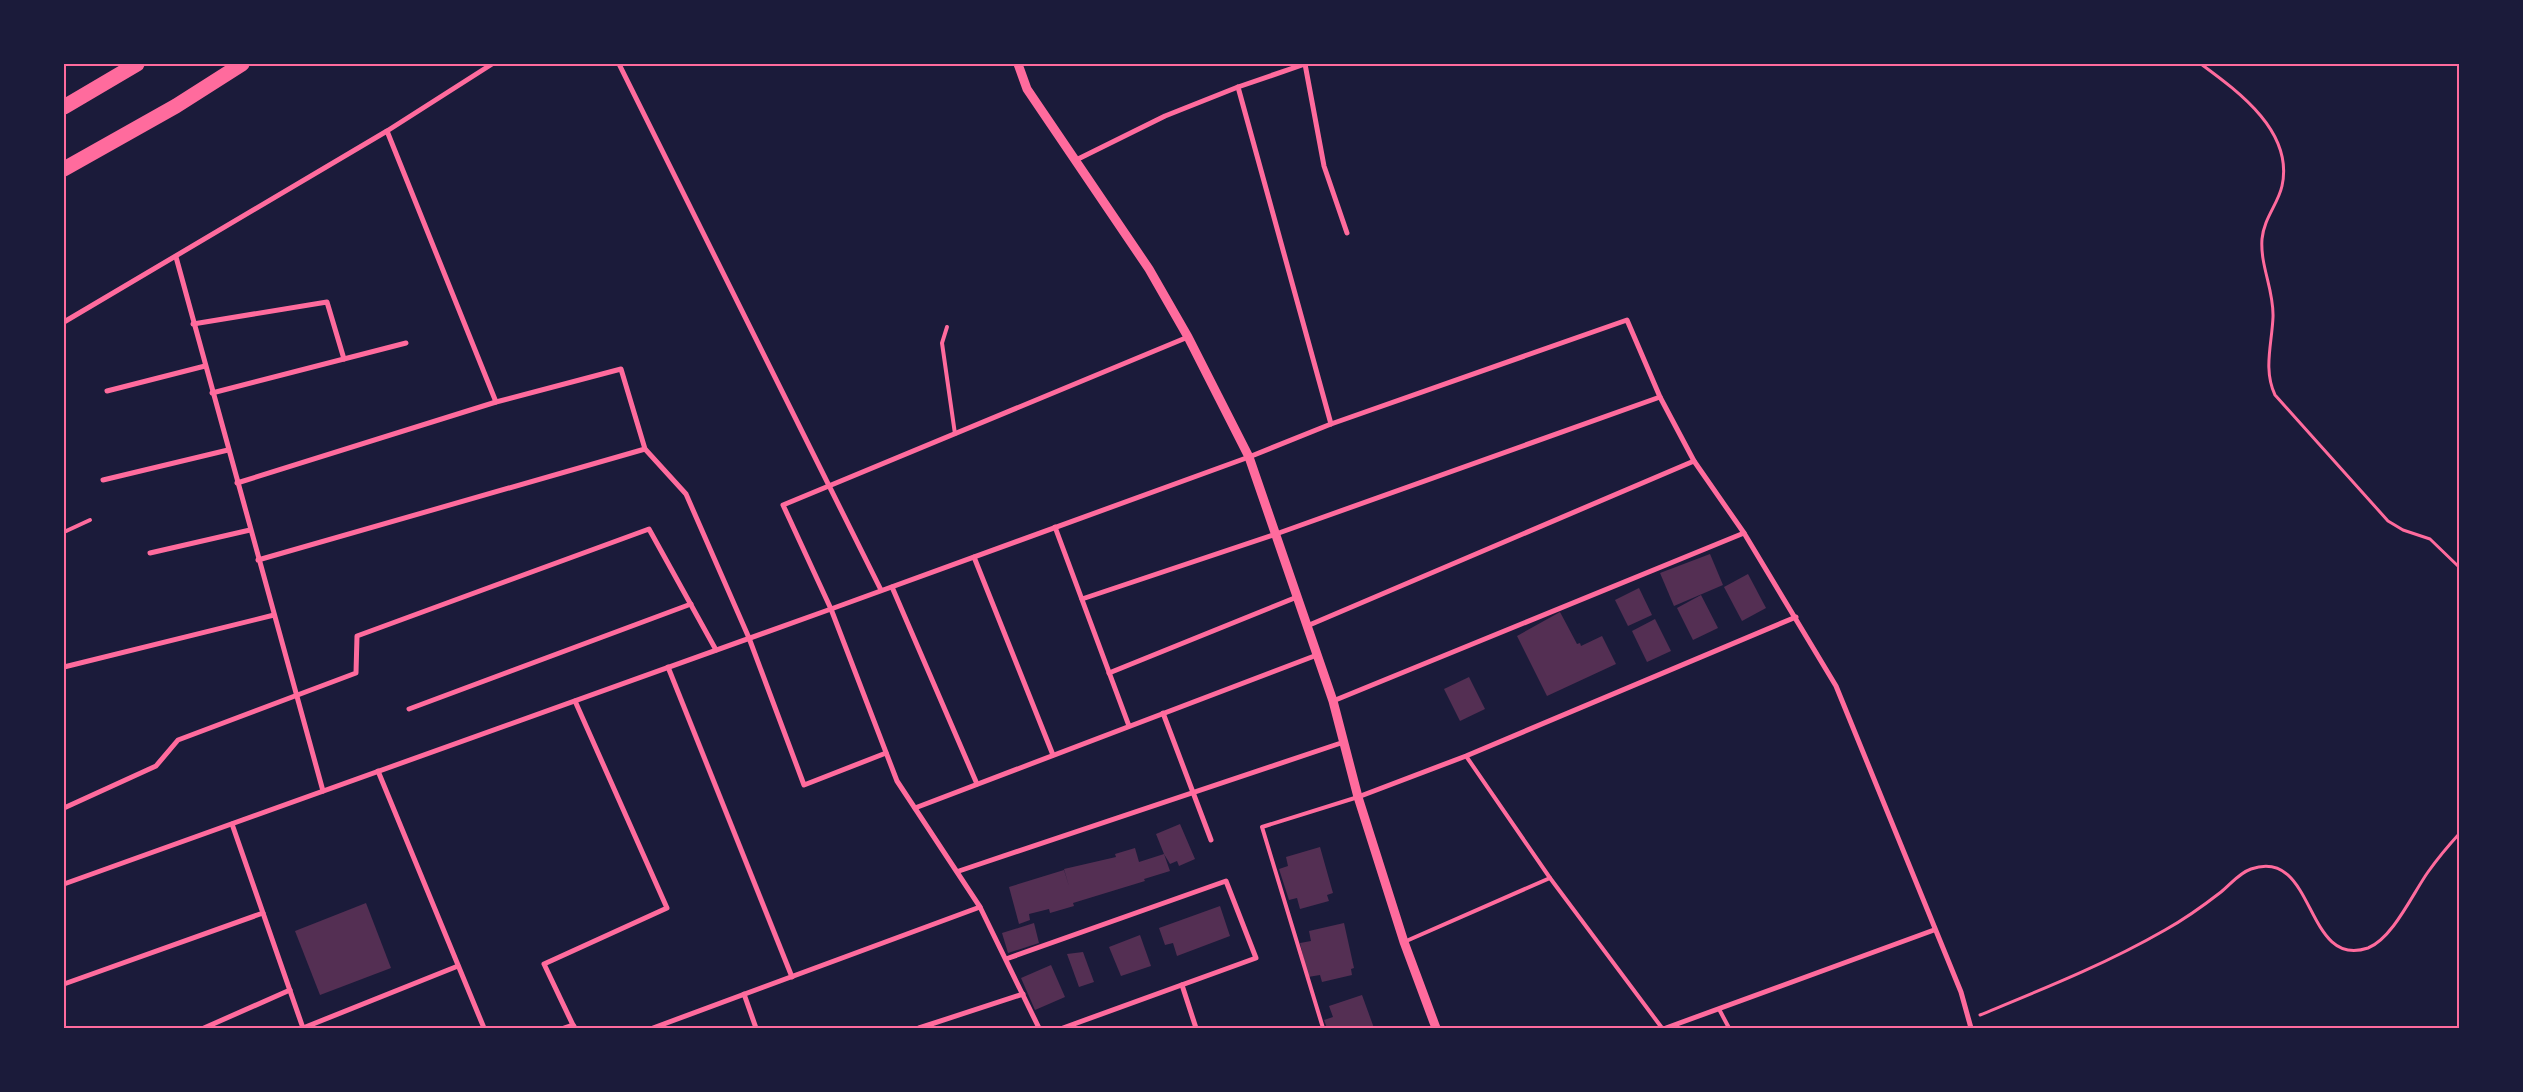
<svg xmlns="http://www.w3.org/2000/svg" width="2523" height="1092" font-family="Commissioner,sans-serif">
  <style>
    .building { fill: #542f53 }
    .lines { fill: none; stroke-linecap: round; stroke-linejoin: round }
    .path { stroke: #ff6b9d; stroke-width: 3 }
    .service { stroke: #ff6b9d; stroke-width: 4 }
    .minor { stroke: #ff6b9d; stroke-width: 5 }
    .tertiary { stroke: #ff6b9d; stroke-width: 9 }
    .motorway { stroke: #ff6b9d; stroke-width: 15 }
    .neatline { fill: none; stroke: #ff6b9d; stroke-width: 2 }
  </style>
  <rect width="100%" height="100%" fill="#1b1b3a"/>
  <g class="building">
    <polygon points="1710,554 1723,585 1674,606 1660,573"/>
    <polygon points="1748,574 1766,608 1742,621 1724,587"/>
    <polygon points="1639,588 1652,615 1628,626 1615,600"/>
    <polygon points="1701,595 1718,628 1693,640 1677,608"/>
    <polygon points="1560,612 1577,644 1580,643 1581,646 1602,636 1616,664 1547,696 1517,636"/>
    <polygon points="1655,619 1671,651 1647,662 1632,631"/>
    <polygon points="1469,677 1485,709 1460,721 1444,689"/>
    <polygon points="1180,824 1195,859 1179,866 1177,861 1170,864 1164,854 1170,871 1144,879 1145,881 1073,903 1074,906 1050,913 1049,909 1029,914 1030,920 1019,924 1009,887 1064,870 1069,886 1064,869 1116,857 1115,854 1135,848 1139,862 1164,854 1156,834"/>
    <polygon points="1320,847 1333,893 1327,895 1329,901 1300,909 1297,898 1289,900 1279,869 1288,866 1286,857"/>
    <polygon points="366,903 391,968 320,995 295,931"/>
    <polygon points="1220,906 1230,936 1177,956 1173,943 1165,945 1159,928"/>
    <polygon points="1034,923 1039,943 1008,953 1002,933"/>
    <polygon points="1344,923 1354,968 1351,969 1352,975 1322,982 1320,975 1308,977 1300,943 1311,941 1309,931"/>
    <polygon points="1140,935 1151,966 1121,976 1109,947"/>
    <polygon points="1083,952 1094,982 1079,987 1067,954"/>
    <polygon points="1051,965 1065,997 1035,1010 1021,978"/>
    <polygon points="1362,995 1374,1028 1327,1028 1324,1020 1333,1017 1329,1006"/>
  </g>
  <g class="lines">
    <g class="path">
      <path d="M2201 64C2239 92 2294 132 2282 186 2278 204 2264 218 2262 239 2260 266 2274 290 2273 317 2272 344 2263 369 2275 395L2388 521 2403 530 2430 539 2459 567"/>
      <path d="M1980 1015C2043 989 2106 964 2165 930 2185 919 2203 906 2221 892 2231 884 2239 873 2251 869 2316 846 2304 970 2368 948 2393 938 2413 893 2428 872 2438 858 2448 846 2459 834"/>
    </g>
    <g class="service">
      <polyline points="947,327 942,343 955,434"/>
      <polyline points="64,532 90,520"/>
      <polyline points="1466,756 1550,878 1662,1028"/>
      <polyline points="1404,942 1550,878"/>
      <polyline points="1719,1009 1729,1028"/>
      <polyline points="1323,1028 1262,827 1358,797"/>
    </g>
    <g class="minor">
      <polyline points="619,64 881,590"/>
      <polyline points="1238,87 1331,424"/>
      <polyline points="387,131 496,402"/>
      <polyline points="1076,160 1165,116 1238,87 1305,64 1324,166 1347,233"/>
      <polyline points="176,257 323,791"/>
      <polyline points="64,322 387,131 492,64"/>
      <polyline points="193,324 327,302 344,359"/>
      <polyline points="107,391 205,366"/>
      <polyline points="212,393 406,343"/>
      <polyline points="103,480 228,450"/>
      <polyline points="237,483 496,402 621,369 645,449 686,494 749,638 804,785 886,753"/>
      <polyline points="1055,527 1129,726"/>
      <polyline points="150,553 250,530"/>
      <polyline points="974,557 1053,755"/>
      <polyline points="258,560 645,449"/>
      <polyline points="892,587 977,784"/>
      <polyline points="1082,599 1276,534 1660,397"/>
      <polyline points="1307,626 1694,461"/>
      <polyline points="64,667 274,615"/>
      <polyline points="668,667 792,977"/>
      <polyline points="1109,673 1297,597"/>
      <polyline points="1333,701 1744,533"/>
      <polyline points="409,709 691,604"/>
      <polyline points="1163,713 1211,840"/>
      <polyline points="378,771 484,1028"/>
      <polyline points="1358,797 1466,756 1796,617"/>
      <polyline points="64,808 156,766 178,740 356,673 357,636 649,529 716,650"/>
      <polyline points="915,808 1317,655"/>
      <polyline points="232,824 303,1028"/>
      <polyline points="959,871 1344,742"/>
      <polyline points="64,884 831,609 1249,457 1331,424 1627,320 1660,397 1694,461 1744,533 1836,686 1961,992 1971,1028"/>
      <polyline points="1006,959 1226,881 1256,958 1063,1028"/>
      <polyline points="64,984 263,913"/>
      <polyline points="1182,985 1196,1028"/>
      <polyline points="744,994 756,1028"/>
      <polyline points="573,1025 544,964 667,908 575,701"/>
      <polyline points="204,1028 290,990"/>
      <polyline points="303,1028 458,966"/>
      <polyline points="564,1028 573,1025 575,1028"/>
      <polyline points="653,1028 980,907"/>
      <polyline points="919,1028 1023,994"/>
      <polyline points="1039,1028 980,907 897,781 831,609 783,505 1188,337"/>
      <polyline points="1666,1028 1934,930"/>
    </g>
    <polyline class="tertiary" points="1018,64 1027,89 1149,269 1188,337 1249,457 1333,701 1358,797 1404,942 1436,1028"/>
    <g class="motorway">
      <polyline points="64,107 137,64"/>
      <polyline points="64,169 176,106 242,64"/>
    </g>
  </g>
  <rect width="2523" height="1092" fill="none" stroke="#1b1b3a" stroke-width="130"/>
  <rect x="65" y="65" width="2393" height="962" class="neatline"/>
</svg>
